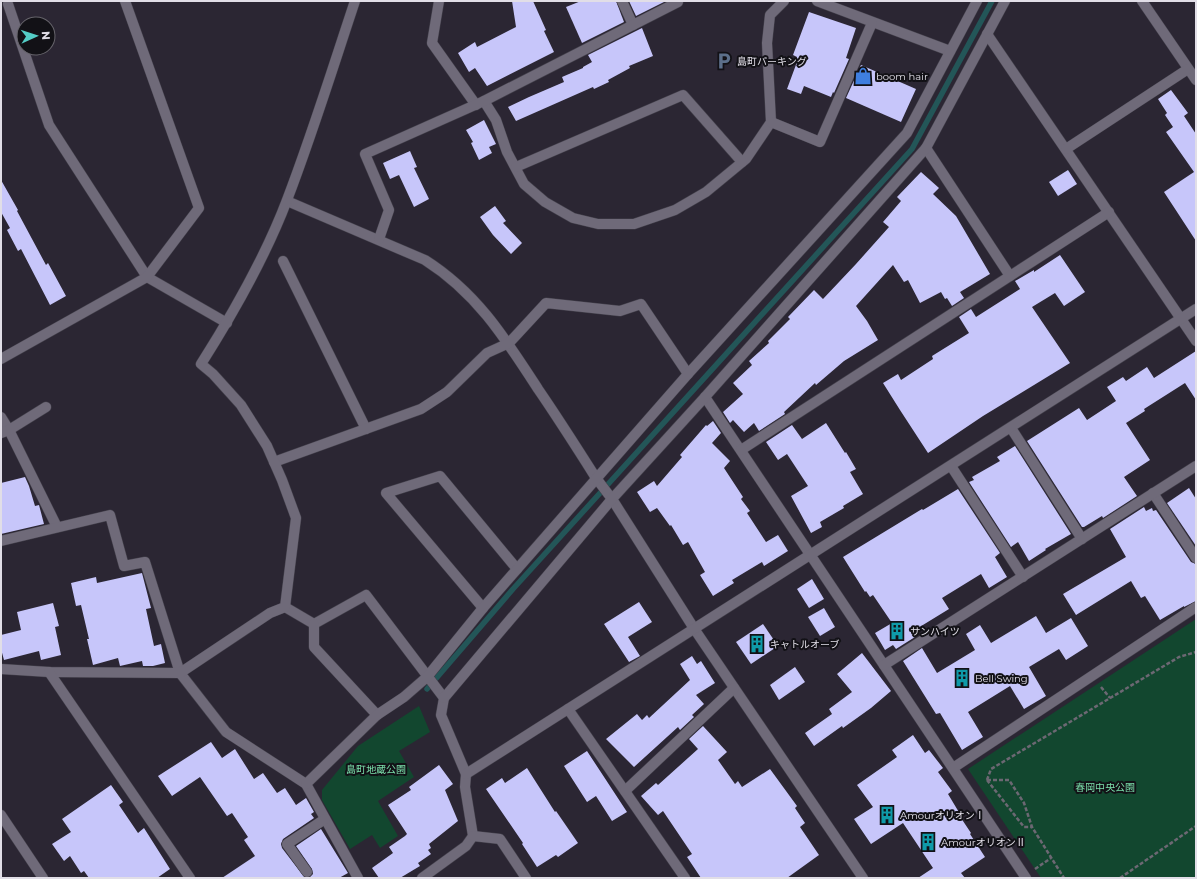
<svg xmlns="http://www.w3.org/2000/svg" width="1197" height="879" font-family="Montserrat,'Noto Sans JP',sans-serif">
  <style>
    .green { fill: #12472f }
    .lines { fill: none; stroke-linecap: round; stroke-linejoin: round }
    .stream { stroke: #235658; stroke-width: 5.5 }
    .building { fill: #c7c6fa }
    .minor-casing { stroke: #44414c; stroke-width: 11 }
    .path { stroke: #6c6873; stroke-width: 2.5; stroke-dasharray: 4 2; stroke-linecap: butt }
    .minor { stroke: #6f6a79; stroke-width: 10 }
    .labels { text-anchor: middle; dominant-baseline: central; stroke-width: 4; stroke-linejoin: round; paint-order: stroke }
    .poi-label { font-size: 10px; fill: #e1dee7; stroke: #121116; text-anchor: start }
    .park-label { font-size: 10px; fill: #7bdfab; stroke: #121116 }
  </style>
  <rect width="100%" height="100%" fill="#2b2633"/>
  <g class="green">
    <polygon points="1196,619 1196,878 1041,878 968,769"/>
    <polygon points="419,706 430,732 399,751 414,777 378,801 398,836 380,848 372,835 350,849 322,800 322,790 358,746"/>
  </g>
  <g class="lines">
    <polyline class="stream" points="427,689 513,589 912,149 992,1"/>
  </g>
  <g class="building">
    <polygon points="512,1 533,1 546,30 544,31 554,52 487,86 475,68 469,72 458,53 475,42 477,47 516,27"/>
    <polygon points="581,1 616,1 624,22 582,43 566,7"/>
    <polygon points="629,1 666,1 636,16"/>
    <polygon points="809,12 856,28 846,58 849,59 834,93 833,92 831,97 804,86 801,94 787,89 797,62 796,62 797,57 793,55"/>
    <polygon points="642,28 653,56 629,66 630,68 608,80 609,82 594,89 593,87 516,121 508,107 529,97 564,82 562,77 583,68 583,67 592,62 588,55"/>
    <polygon points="861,65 916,89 901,122 846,98"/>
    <polygon points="1171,90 1188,113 1184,116 1196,134 1196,241 1164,192 1194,172 1166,132 1173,127 1165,115 1167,113 1158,99"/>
    <polygon points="484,120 496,144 489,147 492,153 479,160 471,143 473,142 466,130"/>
    <polygon points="410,151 417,167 414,168 429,199 414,207 399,175 390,179 383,163"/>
    <polygon points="1068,170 1077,184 1058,196 1049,182"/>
    <polygon points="921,172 939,188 933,194 956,216 990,274 960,292 964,298 952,306 947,298 945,299 941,292 920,303 908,280 904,282 893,265 856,306 867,321 878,340 844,361 816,385 815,383 784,412 785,414 759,431 754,423 744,432 733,420 730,423 723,412 743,394 733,383 752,365 749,361 769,343 768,341 790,319 788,317 814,290 823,299 856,264 889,227 883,222 901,201 897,197"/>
    <polygon points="1,180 18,210 17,211 46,265 48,263 66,296 50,305 21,249 18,251 7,230 10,228 1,212"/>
    <polygon points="495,206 506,221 503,223 522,243 511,254 493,235 480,217"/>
    <polygon points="1060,255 1085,292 1064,306 1055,293 1032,307 1070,363 983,416 928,453 900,410 883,383 898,374 901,380 933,359 932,356 969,333 959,317 971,309 976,317 1020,289 1015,281 1034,270 1034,272"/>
    <polygon points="1196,351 1196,400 1185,383 1144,409 1145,411 1126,423 1150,460 1124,477 1137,496 1103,518 1102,516 1084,527 1082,527 1027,441 1079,408 1087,420 1116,401 1107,387 1123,377 1126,381 1147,367 1154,378"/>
    <polygon points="713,421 721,433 712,443 730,461 724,468 743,497 741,499 750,511 747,513 766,542 778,535 788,551 764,566 762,562 732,580 734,583 713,596 700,575 705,572 688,542 683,545 671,525 670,526 657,508 650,512 637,492 654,481 657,486 682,457 680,455 706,425 707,426"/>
    <polygon points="826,423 845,453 846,452 856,469 850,472 863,494 843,506 844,508 820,522 822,527 811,533 791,496 808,486 787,454 778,460 766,442 792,425 802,439"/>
    <polygon points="1015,446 1071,534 1045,549 1046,550 1029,561 1018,542 1011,547 969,482 974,480 972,477 1000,461 997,457"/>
    <polygon points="25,477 29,486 35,506 39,505 44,524 1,534 1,483"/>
    <polygon points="1189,488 1196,499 1196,546 1167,503"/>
    <polygon points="958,489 1000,553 995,557 1007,577 989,588 981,574 942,598 949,609 918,628 919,629 913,633 915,637 896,649 893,645 885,650 875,633 892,623 873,595 870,597 866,591 865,592 843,557 922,509 923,510"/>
    <polygon points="1144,507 1146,511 1152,508 1153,511 1156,510 1191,562 1196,564 1196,601 1184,607 1184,606 1160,620 1145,596 1141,598 1131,581 1076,615 1063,594 1126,557 1110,529"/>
    <polygon points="142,573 151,608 146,609 154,646 161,644 165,663 153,666 143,666 142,661 120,666 118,658 93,665 87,639 89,639 81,605 76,606 71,583 96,577 97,583"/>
    <polygon points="812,579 824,599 809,608 797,589"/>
    <polygon points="639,602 652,622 628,637 640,656 629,662 604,624"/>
    <polygon points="53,603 59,626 55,627 61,655 41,660 39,651 4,660 1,649 1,635 21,630 17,612"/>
    <polygon points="824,608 835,627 820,636 808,617"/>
    <polygon points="1036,616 1046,633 1071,618 1088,646 1066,660 1059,649 1029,667 1046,696 1024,709 1010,686 968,712 983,737 962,750 940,713 936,714 903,661 922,648 937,673 975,650 966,634 980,625 991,643"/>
    <polygon points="763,624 778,646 751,664 736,642"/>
    <polygon points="862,653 891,691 871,708 843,728 842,726 814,746 805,733 832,714 829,709 852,692 837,674"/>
    <polygon points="692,656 697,664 701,661 715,683 696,695 704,704 692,715 694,717 680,730 678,727 634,767 606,739 637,714 642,720 647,715 649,718 690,680 680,664"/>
    <polygon points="795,667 805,682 779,700 770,685"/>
    <polygon points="703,726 727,752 718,760 735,784 738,781 742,787 770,769 797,806 795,808 805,823 800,827 819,855 787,878 701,878 687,857 692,854 663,811 658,815 641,796 656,783 658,785 698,749 689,739"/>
    <polygon points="913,735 925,753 929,750 943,768 938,772 952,791 948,794 960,814 959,815 971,833 970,834 985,857 961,873 965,878 918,878 933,868 903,823 871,844 854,819 873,807 857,785 897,757 892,750"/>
    <polygon points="211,742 222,758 235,749 254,779 263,773 277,793 285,788 296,805 306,798 314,812 311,814 314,818 283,839 281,844 282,848 305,878 222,878 255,856 244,840 248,837 232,813 227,816 200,777 172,796 158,776"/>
    <polygon points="587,751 627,812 612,821 596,796 587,802 564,766"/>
    <polygon points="439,765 453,784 445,790 458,821 429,844 431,848 428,850 431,854 418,863 420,866 400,878 379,878 372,868 393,853 389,847 405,836 407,834 388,805 411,790 409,787"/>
    <polygon points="527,768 555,812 556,811 578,843 558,857 556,855 537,867 522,844 523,843 486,789 502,778 505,783"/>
    <polygon points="111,785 123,802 119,805 138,833 144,828 170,869 157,878 89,878 84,871 81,873 70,856 64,861 52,844 71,832 62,819"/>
    <polygon points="321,829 348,873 339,878 309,878 313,874 312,869 296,846"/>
  </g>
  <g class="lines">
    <g class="minor-casing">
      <g id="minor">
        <polyline points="439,1 432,43 476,105"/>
        <polyline points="622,1 633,25"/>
        <polyline points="817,1 950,51"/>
        <polyline points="1142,1 1196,80"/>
        <polyline points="8,4 49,125 147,277 227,323"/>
        <polyline points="987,34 1196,341"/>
        <polyline points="484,101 496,120 507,152 524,184 545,202 573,218 598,224 634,224 675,210 706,192 746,159 771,122 767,43 770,15 784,1"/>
        <polyline points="771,122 820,142 872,23"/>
        <polyline points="926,148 1010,276"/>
        <polyline points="1066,149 1188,69"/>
        <polyline points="516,167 683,95 742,162"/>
        <path d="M287 201 425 260C477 293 505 338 538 389 558 418 577 448 596 478L612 499 695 630 863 878"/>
        <polyline points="379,239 389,210 365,154 484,101 678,2"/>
        <polyline points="283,261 366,429"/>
        <polyline points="1,359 147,277 199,208 125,1"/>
        <polyline points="705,397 1026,878"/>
        <polyline points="1,417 9,430 57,527"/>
        <polyline points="1011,428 1082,539"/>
        <polyline points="1,433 9,430 46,407"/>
        <polyline points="741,450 1109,212"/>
        <polyline points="274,462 421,409 447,392 487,353 509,343 546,303 620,311 641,304 688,374"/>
        <polyline points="951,466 1023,577"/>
        <polyline points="1153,493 1196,558"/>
        <polyline points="1,541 110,515 124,566 145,562 180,673 226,732 306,784 358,878"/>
        <polyline points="285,607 314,624 366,595 444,698 441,715 466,774 465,787 473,836 466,846 422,878"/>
        <polyline points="483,608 386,493 440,476 517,569"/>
        <polyline points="314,624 314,647 377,715"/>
        <polyline points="884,665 1196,466"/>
        <path d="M1 669 49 672 180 673 270 613 285 607 296 518 282 480 267 446 241 405 213 374 201 364C234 312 265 258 287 200 312 135 333 67 355 1"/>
        <polyline points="49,672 190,878"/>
        <polyline points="444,698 612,499 705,397 926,148 1005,1"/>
        <polyline points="568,709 685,878"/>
        <polyline points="953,768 1196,607"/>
        <polyline points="466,774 1196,309"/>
        <polyline points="306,784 377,715 404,697 427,677 483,608 688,374 907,133 977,1"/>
        <polyline points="625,791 734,688"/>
        <polyline points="1,815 43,878"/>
        <polyline points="473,836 500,839 526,878"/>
        <polyline points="307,872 287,844 325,819"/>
      </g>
    </g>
    <g class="path">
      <polyline points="1101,687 1110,698"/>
      <polyline points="987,780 991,769 1179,657 1196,652"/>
      <polyline points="987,780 1009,780 1024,803 1032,827 1064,878"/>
      <polyline points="987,780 1024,827 1032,827"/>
      <polyline points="1035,869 1051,858"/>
      <polyline points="1120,878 1196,826"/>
    </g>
    <use href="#minor" class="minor"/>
  </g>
  <defs>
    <g id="parking-bare" transform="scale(1.38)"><path d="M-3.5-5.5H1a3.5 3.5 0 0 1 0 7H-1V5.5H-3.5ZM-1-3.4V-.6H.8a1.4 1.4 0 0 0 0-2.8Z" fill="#5c6f8a" stroke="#121116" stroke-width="2.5" paint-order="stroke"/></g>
    <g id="shop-bare" transform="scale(1.38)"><path d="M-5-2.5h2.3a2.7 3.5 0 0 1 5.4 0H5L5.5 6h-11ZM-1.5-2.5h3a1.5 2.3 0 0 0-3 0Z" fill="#3f7fe0" stroke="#121116" stroke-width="2.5" paint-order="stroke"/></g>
    <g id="building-bare" transform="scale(1.38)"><path d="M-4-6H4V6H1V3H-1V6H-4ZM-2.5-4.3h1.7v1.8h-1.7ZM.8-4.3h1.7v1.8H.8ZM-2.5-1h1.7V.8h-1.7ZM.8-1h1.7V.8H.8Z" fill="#0f9aa8" stroke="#121116" stroke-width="2.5" paint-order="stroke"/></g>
  </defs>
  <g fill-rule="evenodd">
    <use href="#parking-bare" x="724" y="61"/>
    <use href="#shop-bare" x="863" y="76"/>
    <use href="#building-bare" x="897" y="631"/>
    <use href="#building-bare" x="757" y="644"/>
    <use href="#building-bare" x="962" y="678"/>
    <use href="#building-bare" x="887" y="815"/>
    <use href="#building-bare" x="928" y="842"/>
  </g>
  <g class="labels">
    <g class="poi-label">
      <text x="737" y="61">島町パーキング</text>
      <text x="876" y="76">boom hair</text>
      <text x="910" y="631">サンハイツ</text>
      <text x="770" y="644">キャトルオーブ</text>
      <text x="975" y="678">Bell Swing</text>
      <text x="900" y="815">AmourオリオンⅠ</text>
      <text x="941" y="842">AmourオリオンⅡ</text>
    </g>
    <g class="park-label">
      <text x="376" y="769">島町地蔵公園</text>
      <text x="1105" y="787">春岡中央公園</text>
    </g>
  </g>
  <rect width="1197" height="879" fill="none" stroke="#e1dee7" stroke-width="4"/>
  <g transform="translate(36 36) rotate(87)"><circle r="19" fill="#121116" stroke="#65636a"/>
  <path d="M0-3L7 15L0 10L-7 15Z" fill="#54cdc6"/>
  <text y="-6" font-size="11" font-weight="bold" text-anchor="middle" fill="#e1dee7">N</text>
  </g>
</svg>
